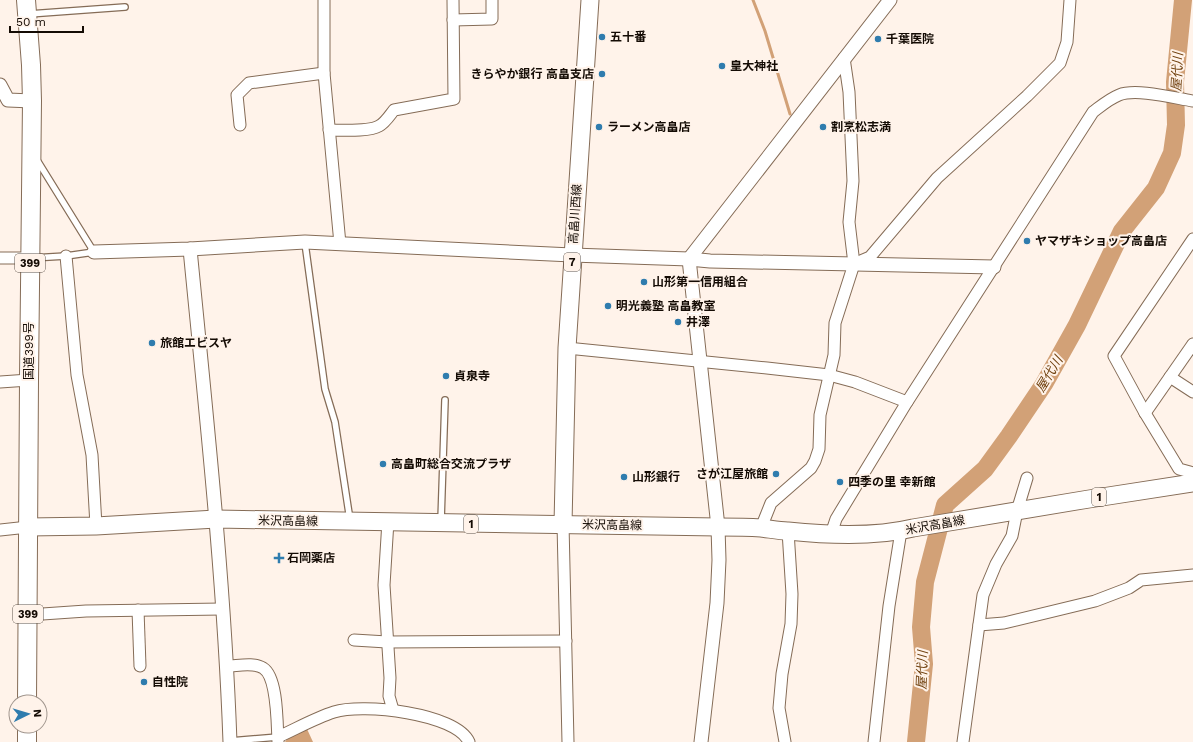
<svg xmlns="http://www.w3.org/2000/svg" width="1193" height="742" font-family="'Work Sans','Noto Sans JP',sans-serif">
  <style>
    .water { fill: #d2a177 }
    .lines { fill: none; stroke-linecap: round; stroke-linejoin: round }
    .stream { stroke: #d2a177; stroke-width: 3 }
    .river { stroke: #d2a177; stroke-width: 18 }
    .service-casing { stroke: #856c57; stroke-width: 8 }
    .minor-casing { stroke: #856c57; stroke-width: 13 }
    .tertiary-casing { stroke: #856c57; stroke-width: 15 }
    .primary-casing { stroke: #856c57; stroke-width: 19 }
    .trunk-casing { stroke: #856c57; stroke-width: 20 }
    .service { stroke: #fff; stroke-width: 5.5 }
    .minor { stroke: #fff; stroke-width: 11 }
    .tertiary { stroke: #fff; stroke-width: 13 }
    .primary { stroke: #fff; stroke-width: 17 }
    .trunk { stroke: #fff; stroke-width: 18 }
    .poi-dot { fill: #2f7cae; stroke: #fff3ea; stroke-width: 1.5 }
    .labels { text-anchor: middle; dominant-baseline: central; stroke-width: 4; stroke-linejoin: round; paint-order: stroke }
    .shield { fill: #fff3ea; stroke: #5a5149; stroke-width: 1 }
    .shield-label { font-size: 11px; font-weight: bold; fill: #140b04 }
    .poi-label { font-size: 12px; font-weight: bold; fill: #140b04; stroke: #fff3ea; text-anchor: start }
    .street-label { font-size: 12px; fill: #140b04; stroke: #fff3ea }
    .water-label { font-size: 13px; font-style: italic; fill: #70410f; stroke: #fff3ea }
  </style>
  <rect width="100%" height="100%" fill="#fff3ea"/>
  <polygon class="water" points="307,729 313,742 285,742 287,739"/>
  <g class="lines">
    <polyline class="stream" points="753,0 765,31 790,114"/>
    <polyline class="river" points="916,742 924,664 921,627 925,582 945,505 985,469 1009,436 1044,384 1077,325 1122,231 1156,188 1172,153 1176,125 1175,82 1183,0"/>
    <g class="service-casing">
      <g id="service">
        <polyline points="29,14 125,7"/>
        <polyline points="305,243 325,389 335,422 350,520"/>
        <polyline points="32,258 66,256 94,252 37,160"/>
        <polyline points="441,521 445,400"/>
        <polyline points="230,741 278,737"/>
      </g>
    </g>
    <g class="minor-casing">
      <g id="minor">
        <polyline points="324,0 324,73 340,244"/>
        <polyline points="453,20 492,19 492,0"/>
        <polyline points="240,125 237,95 249,83 324,73"/>
        <path d="M329 130C341 130 369 132 379 126 385 123 390 115 394 110L454 99 453 0"/>
        <polyline points="66,256 77,375 92,455 96,526"/>
        <polyline points="0,258 30,258"/>
        <polyline points="856,263 870,257 937,178 1027,96 1060,63 1067,42 1070,0"/>
        <polyline points="567,348 767,368 829,375 855,382 907,402"/>
        <polyline points="1170,377 1193,392"/>
        <polyline points="0,382 29,380"/>
        <polyline points="1145,413 1193,344"/>
        <polyline points="1190,472 1179,469 1145,413 1114,356 1193,239"/>
        <polyline points="388,521 384,585 390,678 389,696 393,710"/>
        <polyline points="563,524 568,742"/>
        <polyline points="761,528 771,503 811,468 815,461 819,449 820,415 834,355 835,323 854,264 849,222 853,181 849,92 844,58"/>
        <polyline points="0,530 28,527"/>
        <path d="M831 534 836 519 907 402 1093 112C1101 106 1109 99 1119 95 1136 88 1174 98 1193 101"/>
        <polyline points="138,610 140,666"/>
        <polyline points="28,615 86,611 222,609"/>
        <polyline points="979,625 1004,623 1095,601 1129,588 1141,580 1193,575"/>
        <polyline points="354,640 387,642 566,641"/>
        <path d="M227 666C237 666 254 662 263 668 278 677 277 725 278 742"/>
        <path d="M278 737C296 729 315 718 334 712 362 703 456 713 469 742"/>
        <polyline points="785,742 779,708 782,674 791,624 792,594 788,531"/>
        <polyline points="874,742 889,606 901,531"/>
        <polyline points="963,742 983,595 996,564 1012,536 1017,511 1027,478"/>
      </g>
    </g>
    <g class="tertiary-casing">
      <g id="tertiary">
        <polyline points="0,85 8,100 32,101"/>
        <path d="M190 249C206 413 224 577 230 742"/>
        <polyline points="94,252 190,249 305,242 572,255 689,259 710,261 994,267"/>
        <polyline points="701,742 717,603 719,560 718,527 689,259 890,0"/>
      </g>
    </g>
    <g class="primary-casing">
      <g id="primary">
        <polyline points="563,524 567,348 590,0"/>
        <path d="M28 527 96 526 216 519 718 527C732 527 746 527 761 528 770 529 779 531 788 531 826 535 876 537 913 528L1089 499 1193 483"/>
      </g>
    </g>
    <g class="trunk-casing">
      <g id="trunk">
        <polyline points="26,0 31,65 32,101 29,380 27,702"/>
        <polyline points="27,742 27,726"/>
      </g>
    </g>
    <use href="#service" class="service"/>
    <use href="#minor" class="minor"/>
    <use href="#tertiary" class="tertiary"/>
    <use href="#primary" class="primary"/>
    <use href="#trunk" class="trunk"/>
  </g>
  <g class="poi-dot">
    <circle cx="602" cy="37" r="4"/>
    <circle cx="878" cy="39" r="4"/>
    <circle cx="722" cy="66" r="4"/>
    <circle cx="602" cy="74" r="4"/>
    <circle cx="599" cy="127" r="4"/>
    <circle cx="823" cy="127" r="4"/>
    <circle cx="1027" cy="241" r="4"/>
    <circle cx="644" cy="282" r="4"/>
    <circle cx="608" cy="306" r="4"/>
    <circle cx="678" cy="322" r="4"/>
    <circle cx="152" cy="343" r="4"/>
    <circle cx="446" cy="376" r="4"/>
    <circle cx="383" cy="464" r="4"/>
    <circle cx="776" cy="474" r="4"/>
    <circle cx="624" cy="477" r="4"/>
    <circle cx="840" cy="482" r="4"/>
    <path d="M277 552h4v4h4v4h-4v4h-4v-4h-4v-4h4z"/>
    <circle cx="144" cy="682" r="4"/>
  </g>
  <g class="labels">
    <g class="shield">
      <rect x="564" y="253" width="16" height="18" rx="3"/>
      <rect x="15" y="254" width="30" height="18" rx="3"/>
      <rect x="1092" y="488" width="14" height="18" rx="3"/>
      <rect x="464" y="515" width="14" height="18" rx="3"/>
      <rect x="13" y="605" width="30" height="18" rx="3"/>
    </g>
    <g class="shield-label">
      <text x="572" y="262">7</text>
      <text x="30" y="263">399</text>
      <text x="1099" y="497">1</text>
      <text x="471" y="524">1</text>
      <text x="28" y="614">399</text>
    </g>
    <g class="poi-label">
      <text x="610" y="37">五十番</text>
      <text x="886" y="39">千葉医院</text>
      <text x="730" y="66">皇大神社</text>
      <text x="594" y="74" text-anchor="end">きらやか銀行 高畠支店</text>
      <text x="607" y="127">ラーメン高畠店</text>
      <text x="831" y="127">割烹松志満</text>
      <text x="1035" y="241">ヤマザキショップ高畠店</text>
      <text x="652" y="282">山形第一信用組合</text>
      <text x="616" y="306">明光義塾 高畠教室</text>
      <text x="686" y="322">井澤</text>
      <text x="160" y="343">旅館エビスヤ</text>
      <text x="454" y="376">貞泉寺</text>
      <text x="391" y="464">高畠町総合交流プラザ</text>
      <text x="768" y="474" text-anchor="end">さが江屋旅館</text>
      <text x="632" y="477">山形銀行</text>
      <text x="848" y="482">四季の里 幸新館</text>
      <text x="287" y="558">石岡薬店</text>
      <text x="152" y="682">自性院</text>
    </g>
    <g class="street-label">
      <text transform="translate(575 214) rotate(-86)">高畠川西線</text>
      <text transform="translate(29 351) rotate(-90)">国道399号</text>
      <text transform="translate(288 521) rotate(1)">米沢高畠線</text>
      <text transform="translate(612 525) rotate(1)">米沢高畠線</text>
      <text transform="translate(935 525) rotate(-10)">米沢高畠線</text>
    </g>
    <g class="water-label">
      <text transform="translate(1177 72) rotate(-87)">屋代川</text>
      <text transform="translate(1049 374) rotate(-59)">屋代川</text>
      <text transform="translate(922 670) rotate(-88)">屋代川</text>
    </g>
  </g>
  <g transform="translate(28 714) rotate(85)"><circle r="19" fill="#fff3ea" stroke="#a1968e"/>
  <path d="M0-3L7 15L0 10L-7 15Z" fill="#2f7cae"/>
  <text y="-6" font-size="11" font-weight="bold" text-anchor="middle" fill="#140b04">N</text>
  </g>
  <path d="M10 26v6h73v-6" fill="none" stroke="#140b04" stroke-width="2"/>
  <text x="16" y="26" font-size="12" fill="#140b04" stroke="#fff3ea" stroke-width="3" paint-order="stroke">50 m</text>
</svg>
